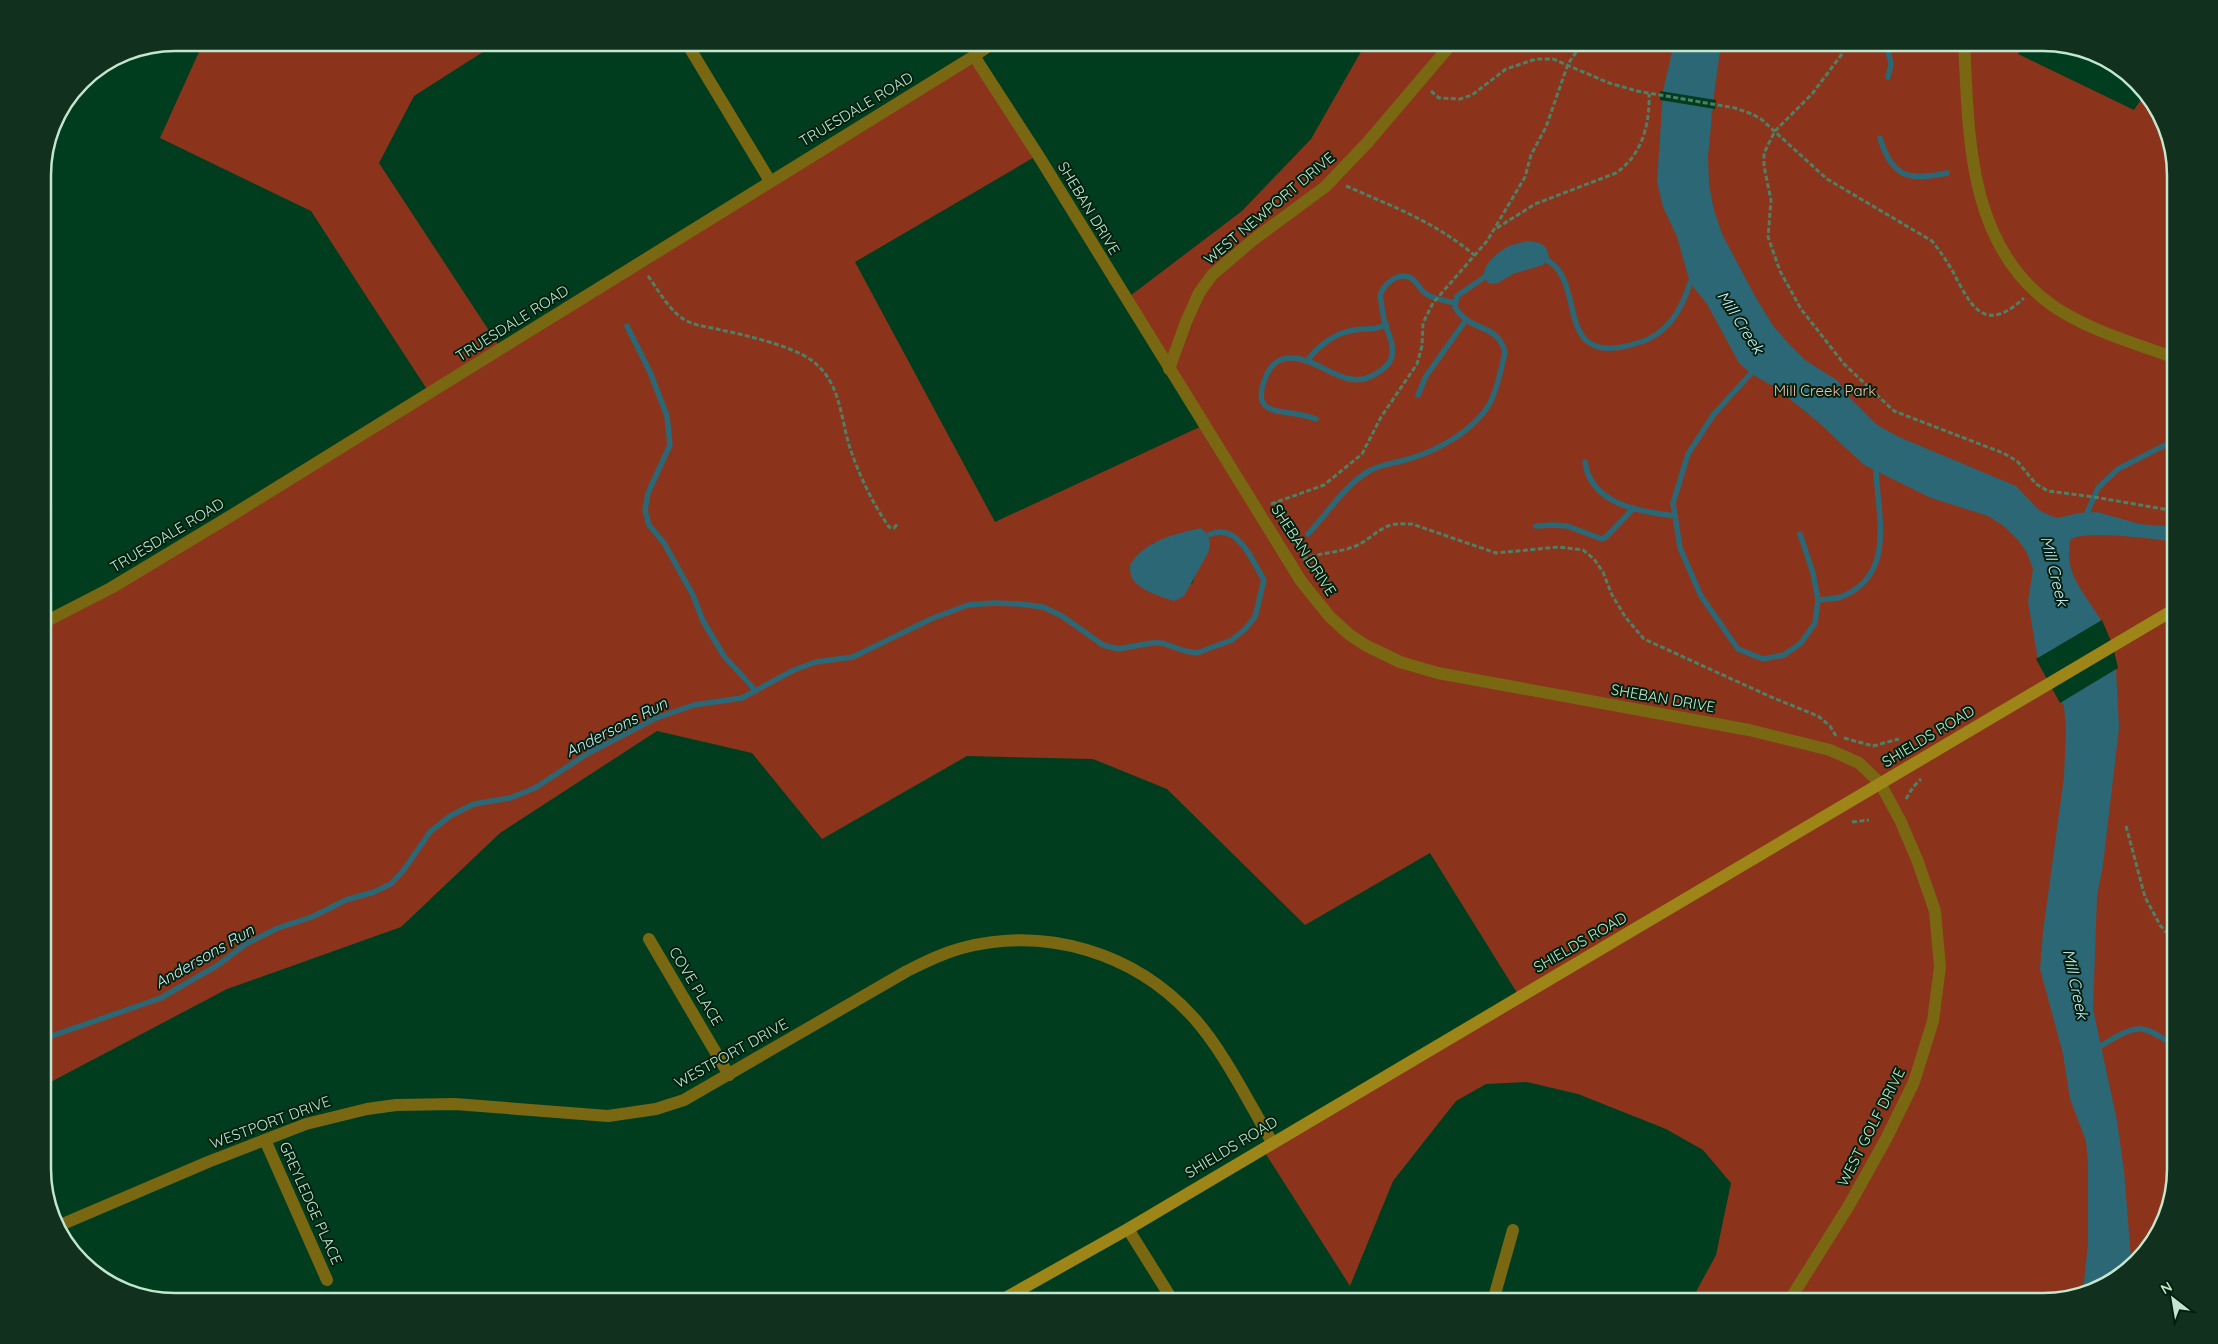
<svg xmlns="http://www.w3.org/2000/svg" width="2218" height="1344" font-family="Quicksand,sans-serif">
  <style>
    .green { fill: #8c331c; fill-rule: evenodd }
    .water { fill: #2c6775 }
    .pier { fill: #003d1f }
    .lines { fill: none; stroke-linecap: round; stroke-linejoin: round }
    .stream { stroke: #2c6775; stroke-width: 5.5 }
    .path { stroke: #4d8064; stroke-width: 3; stroke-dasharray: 5 2.5; stroke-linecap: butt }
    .minor { stroke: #7a6712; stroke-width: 12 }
    .tertiary { stroke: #7a6712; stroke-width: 12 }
    .secondary { stroke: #9d8518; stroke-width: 12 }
    .labels { text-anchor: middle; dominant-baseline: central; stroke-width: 4; stroke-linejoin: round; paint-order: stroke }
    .street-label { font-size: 15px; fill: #c2e6ce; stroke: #02200f }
    .park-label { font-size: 15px; fill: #f9bbaa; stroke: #02200f }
    .water-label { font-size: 16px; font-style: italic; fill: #c7eaf3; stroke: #02200f }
    .rim { fill: none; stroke: #c2e6ce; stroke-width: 2.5 }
  </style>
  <rect width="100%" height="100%" fill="#003d1f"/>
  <path class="green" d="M203 43H481L486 50 414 96 379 163 501 349 974 56 1038 155 855 262 995 522 1204 425 1126 299 1242 211 1311 139 1366 43H2024L2018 54 2134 110 2144 95 2158 109 2175 167V1169L2158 1235 2109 1284 2043 1301H1691L1716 1255 1731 1183 1703 1150 1666 1129 1578 1094 1527 1082 1486 1084 1456 1101 1393 1181 1350 1286 1262 1148 1519 996 1430 853 1305 925 1167 789 1093 759 967 756 822 839 752 753 657 731 500 833 401 927 227 989 43 1086V623L430 394 311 211 160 138ZM1192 530 1208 553 1198 567 1192 584 1151 544Z"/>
  <g class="water">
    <path d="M1674 43H1721L1714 95 1708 156 1709 185 1714 210 1722 234 1756 298 1774 327 1792 347 1805 360 1838 381 1849 397 1877 425 1899 437 2016 486 2039 510 2049 515 2057 518 2079 513 2097 512 2140 524 2175 527V542C2153 539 2089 530 2071 539 2062 571 2084 592 2099 617 2104 626 2107 637 2111 646L2051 682 2037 655 2028 602 2033 569 2026 551 2018 540 2005 527 1988 516 1931 498 1864 465 1817 421 1776 388 1750 373 1739 363 1707 304 1690 283 1677 237 1663 207 1657 182 1663 91Z"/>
    <path d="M1527 241C1540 242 1548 244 1549 258L1543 265 1513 274 1498 283 1490 284C1473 272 1496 253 1507 247 1513 244 1521 243 1527 241Z"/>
    <path d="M1201 528 1208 535 1210 545 1208 553 1184 596 1174 601C1162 597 1138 590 1132 578 1130 574 1130 569 1130 565 1144 541 1174 534 1201 528Z"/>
    <polygon points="2116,669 2119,728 2103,865 2097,896 2093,1009 2117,1121 2124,1171 2131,1258 2130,1262 2109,1284 2083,1291 2088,1243 2088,1164 2086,1141 2070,1099 2063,1054 2040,969 2043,932 2064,777 2066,730 2064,706 2051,683"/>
  </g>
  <g class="pier">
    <polygon points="1660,91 1716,100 1715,109 1660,100"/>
    <polygon points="2102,620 2113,646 2118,668 2060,703 2036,659"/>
  </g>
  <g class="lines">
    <g class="stream">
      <polyline points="1886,42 1891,64 1888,77"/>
      <path d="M1880 138C1892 178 1909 181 1947 173"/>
      <path d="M1541 258C1592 273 1546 372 1638 343 1668 334 1681 311 1690 283L1696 280"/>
      <polyline points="627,326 650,372 667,416 670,445 648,493 645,510 649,525 664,543 693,595 703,621 724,656 756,691"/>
      <path d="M1307 361C1318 346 1336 332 1355 330 1366 328 1376 331 1386 324"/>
      <polyline points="1755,369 1714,414 1688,454 1673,503 1680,548 1701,596 1738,649 1763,659 1784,655 1801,643 1815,623 1818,600 1813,573 1800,534"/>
      <polyline points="1418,395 1426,376 1466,320"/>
      <path d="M1316 419C1286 407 1246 421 1267 374 1272 364 1279 358 1290 358 1319 357 1344 392 1374 375 1379 372 1385 368 1389 363 1398 349 1387 333 1384 319 1382 312 1382 304 1380 296 1383 285 1398 271 1411 278 1417 281 1419 289 1425 293 1432 299 1446 301 1455 303"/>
      <path d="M1585 462C1591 505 1639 511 1675 516"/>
      <polyline points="2087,513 2098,488 2118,469 2175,440"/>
      <polyline points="1536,526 1552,525 1567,526 1602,539 1606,537 1634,508"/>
      <path d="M1308 534C1327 514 1345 485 1369 471 1382 464 1392 464 1405 460 1436 452 1474 431 1490 403 1496 392 1502 366 1505 352 1496 321 1471 334 1455 307L1457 296 1489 274"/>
      <path d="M1818 600C1825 599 1834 599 1841 597 1896 575 1878 517 1876 471L1878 465"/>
      <path d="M43 1039 161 998 218 965 246 944 278 928 312 917 346 900 374 892 391 884 403 871 430 832 450 816 474 804 510 798 535 788 587 754 654 719 694 705 742 698 794 670 816 662 853 657 931 619 968 605 994 603 1020 604 1043 607 1062 616 1103 645 1118 649 1152 643H1162L1185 651 1197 653 1232 640 1245 629 1255 617 1264 580C1254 564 1242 532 1220 532 1216 532 1211 534 1208 535"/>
      <path d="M2094 1050C2107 1043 2126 1028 2141 1029 2153 1030 2165 1040 2175 1046"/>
    </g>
    <g class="path">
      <polyline points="1851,42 1812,94 1775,131 1764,153 1764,166 1771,200 1768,237 1780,271 1801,309 1844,364 1894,411 2003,453 2017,461 2036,484 2048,491 2094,497 2175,511"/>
      <path d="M1431 91 1439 98 1460 99 1472 95 1506 69 1536 59H1553L1609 83 1637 91 1735 108 1752 114 1761 119 1827 179 1932 241C1940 251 1946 260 1952 270 1970 304 1983 336 2024 298"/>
      <path d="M1346 186C1390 205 1437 223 1474 255"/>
      <path d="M1497 228 1535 204 1616 173C1642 155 1650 124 1649 94"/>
      <path d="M648 276C657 288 666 305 678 315 690 326 706 326 721 330 745 335 792 346 811 360 841 381 840 417 850 448 859 475 873 504 889 527L894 528 898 523"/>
      <polyline points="1276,502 1279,514"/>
      <polyline points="1271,504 1324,485 1362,454 1381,417 1417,364 1422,346 1423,323 1433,303 1487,241 1525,177 1531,155 1546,127 1568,64 1583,42"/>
      <path d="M1303 559C1319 553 1334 553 1350 548 1365 544 1374 532 1388 526 1395 523 1404 524 1412 524L1496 553 1559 547 1583 550 1594 559 1603 572 1612 595 1626 618 1644 639 1771 697 1818 716 1830 726 1836 736"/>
      <polyline points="1844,738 1873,746 1899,739"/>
      <polyline points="1906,799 1913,787 1921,779"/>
      <polyline points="1852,822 1869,820"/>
      <polyline points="2126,826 2145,897 2160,925 2175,943"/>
    </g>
    <g class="minor">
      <polyline points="686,42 770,181"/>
      <path d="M1964 42C1969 137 1967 245 2053 306 2090 331 2134 343 2175 358"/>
      <polyline points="974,56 994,42"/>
      <polyline points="1169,369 1186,322 1199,293 1212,275 1253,240 1325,187 1367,143 1453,42"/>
      <polyline points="649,939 729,1075"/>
      <polyline points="265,1140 327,1280"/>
      <path d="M58 1226 208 1162 306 1124 367 1109 396 1105 455 1104 608 1116 656 1109 684 1100 907 971C925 962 943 953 962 948 1047 926 1135 953 1193 1017 1223 1050 1249 1103 1272 1142"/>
      <polyline points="1128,1229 1173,1301"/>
      <polyline points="1493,1301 1513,1230"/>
      <polyline points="1789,1301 1848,1207 1886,1139 1914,1082 1933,1021 1940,967 1935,911 1918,862 1901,822 1880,783"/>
    </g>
    <polyline class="tertiary" points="43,623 111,588 224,520 974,56 1038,155 1301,581 1330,617 1350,635 1365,645 1400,662 1438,673 1749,730 1830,750 1859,763 1880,783"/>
    <polyline class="secondary" points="1000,1301 1128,1229 2175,609"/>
  </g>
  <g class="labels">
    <g class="street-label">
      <text transform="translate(856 109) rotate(-31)">TRUESDALE ROAD</text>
      <text transform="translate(1089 208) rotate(59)">SHEBAN DRIVE</text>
      <text transform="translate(1269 208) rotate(-40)">WEST NEWPORT DRIVE</text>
      <text transform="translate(512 323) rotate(-32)">TRUESDALE ROAD</text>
      <text transform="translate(167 535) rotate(-31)">TRUESDALE ROAD</text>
      <text transform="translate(1304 550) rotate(57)">SHEBAN DRIVE</text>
      <text transform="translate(1663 698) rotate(10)">SHEBAN DRIVE</text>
      <text transform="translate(1928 736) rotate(-31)">SHIELDS ROAD</text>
      <text transform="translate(1580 942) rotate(-30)">SHIELDS ROAD</text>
      <text transform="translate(696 986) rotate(59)">COVE PLACE</text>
      <text transform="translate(731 1053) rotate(-29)">WESTPORT DRIVE</text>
      <text transform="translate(270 1122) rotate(-20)">WESTPORT DRIVE</text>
      <text transform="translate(1871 1127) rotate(-63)">WEST GOLF DRIVE</text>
      <text transform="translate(1231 1147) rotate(-31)">SHIELDS ROAD</text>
      <text transform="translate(311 1203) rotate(66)">GREYLEDGE PLACE</text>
    </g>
    <g class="park-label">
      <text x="1825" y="390">Mill Creek Park</text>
    </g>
    <g class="water-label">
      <text transform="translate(1741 322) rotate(57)">Mill Creek</text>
      <text transform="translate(2055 571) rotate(76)">Mill Creek</text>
      <text transform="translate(616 727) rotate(-27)">Andersons Run</text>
      <text transform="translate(204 956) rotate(-30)">Andersons Run</text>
      <text transform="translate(2076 984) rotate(78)">Mill Creek</text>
    </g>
  </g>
  <path d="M0 0H2218V1344H0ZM175 51H2043A124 124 0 0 1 2167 175V1169A124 124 0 0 1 2043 1293H175A124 124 0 0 1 51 1169V175A124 124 0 0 1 175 51Z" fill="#11301e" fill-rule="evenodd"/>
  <path class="rim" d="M175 51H2043A124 124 0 0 1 2167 175V1169A124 124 0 0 1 2043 1293H175A124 124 0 0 1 51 1169V175A124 124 0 0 1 175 51Z"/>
  <g transform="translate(2173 1299) rotate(329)" stroke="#02200f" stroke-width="4" paint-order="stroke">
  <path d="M0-4L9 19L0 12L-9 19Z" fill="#c2e6ce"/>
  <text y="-8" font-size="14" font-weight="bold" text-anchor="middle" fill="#c2e6ce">N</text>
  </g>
</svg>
